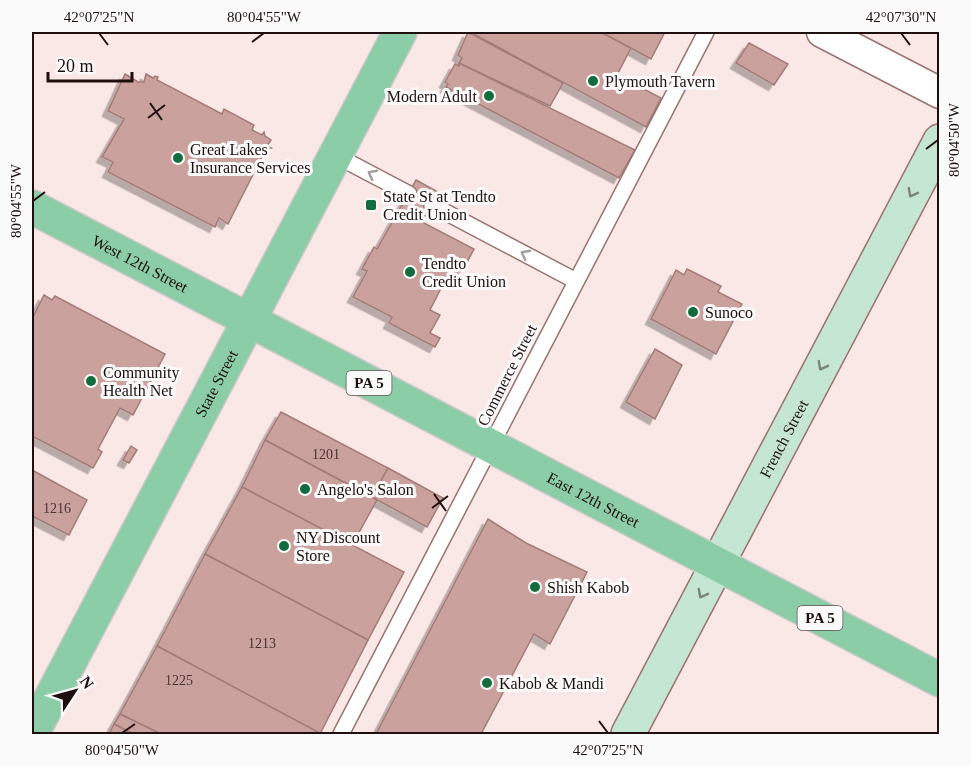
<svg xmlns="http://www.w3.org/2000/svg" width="971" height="766" font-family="'Times New Roman',serif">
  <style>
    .building { fill: #caa19c; stroke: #a37c78; stroke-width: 1.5; filter: url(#shadow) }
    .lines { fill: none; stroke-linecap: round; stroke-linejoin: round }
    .service-casing { stroke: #99736e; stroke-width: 18 }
    .minor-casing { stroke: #99736e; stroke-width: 33 }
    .secondary-casing { stroke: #99736e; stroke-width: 36 }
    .primary-casing { stroke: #cecaca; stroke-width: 36 }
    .service { stroke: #fff; stroke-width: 15 }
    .minor { stroke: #fff; stroke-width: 30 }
    .secondary { stroke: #c5e6d3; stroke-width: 33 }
    .primary { stroke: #8bcda7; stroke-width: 33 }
    .oneway { stroke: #a59f9f }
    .oneway2 { stroke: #7a867b }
    .ticks { fill: none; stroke: #1f100f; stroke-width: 2 }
    .poi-dot { fill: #136c3e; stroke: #fafafa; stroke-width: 2 }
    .labels { text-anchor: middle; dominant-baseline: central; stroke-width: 6; stroke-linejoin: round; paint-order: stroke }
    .number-label { font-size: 14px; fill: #4a3432 }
    .shield { fill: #fafafa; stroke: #615656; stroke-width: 1.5 }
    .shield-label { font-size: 15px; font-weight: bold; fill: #1f100f }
    .poi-label { font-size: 16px; fill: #1f100f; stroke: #fafafa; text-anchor: start }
    .street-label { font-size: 16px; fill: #1f100f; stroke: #fafafa }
    .neatline { fill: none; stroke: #1f100f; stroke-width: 2 }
    .ticks-label { font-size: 15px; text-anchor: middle; fill: #1f100f }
  </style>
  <defs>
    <filter id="shadow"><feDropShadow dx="-5.5" dy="5.5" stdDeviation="0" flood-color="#0004"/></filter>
  </defs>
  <rect width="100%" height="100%" fill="#fae8e6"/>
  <g class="building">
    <polygon points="468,32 563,83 550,106 459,63 462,58 458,55"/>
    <polygon points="470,32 601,32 631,48 617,75 661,98 646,127"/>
    <polygon points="601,32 665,32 651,59"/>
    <polygon points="749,43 788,64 774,85 736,63"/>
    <polygon points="459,63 635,150 619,178 446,87 448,84 445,82 455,64 459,66"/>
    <polygon points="125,74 138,82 144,82 146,74 153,78 155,76 158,77 157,80 222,114 224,109 254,125 252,130 262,135 264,132 265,136 271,140 267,146 271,148 266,149 228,224 219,218 215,227 108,172 113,162 102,157 124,119 108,111"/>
    <polygon points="416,180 438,192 422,222 474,249 464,268 454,263 430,310 440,315 430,333 440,338 435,347 389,323 392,317 353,297 367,271 362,269 374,247 377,249"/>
    <polygon points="687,269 721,286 718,292 742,304 716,354 651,319 676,270 684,275"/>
    <polygon points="44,295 52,300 55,296 165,354 133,415 120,408 98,449 102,452 93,468 32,436 32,319"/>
    <polygon points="655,349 682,365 655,419 626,402"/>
    <polygon points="281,412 388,468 372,497 265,440"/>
    <polygon points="265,440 377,500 352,545 242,487"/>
    <polygon points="131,446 137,450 129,463 123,460"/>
    <polygon points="388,468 443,498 427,527 372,497"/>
    <polygon points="32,470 87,500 69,535 32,516"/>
    <polygon points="242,487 404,572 368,640 205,554"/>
    <polygon points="488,519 526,543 587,572 550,644 534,634 481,734 376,734"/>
    <polygon points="205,554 368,640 320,734 157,646"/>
    <polygon points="157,646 318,732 317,734 161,734 120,714"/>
    <polygon points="120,714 161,734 133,734 114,724"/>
    <polygon points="114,724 133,734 109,734"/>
  </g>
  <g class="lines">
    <g class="service-casing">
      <g id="service">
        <polyline points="335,155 409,194"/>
        <polyline points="432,205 576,281"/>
        <polyline points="341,734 706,32"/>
      </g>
    </g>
    <g class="minor-casing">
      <polyline id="minor" points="822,32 940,93"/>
    </g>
    <g class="secondary-casing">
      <g id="secondary">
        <path id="s1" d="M628 734 940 141"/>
      </g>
    </g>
    <g class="primary-casing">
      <g id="primary">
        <path id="s2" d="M32 207 940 680"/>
        <path id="s3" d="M32 734 400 32"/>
      </g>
    </g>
    <use href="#service" class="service"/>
    <use href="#minor" class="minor"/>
    <use href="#secondary" class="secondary"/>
    <use href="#primary" class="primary"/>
  </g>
  <defs><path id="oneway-chevron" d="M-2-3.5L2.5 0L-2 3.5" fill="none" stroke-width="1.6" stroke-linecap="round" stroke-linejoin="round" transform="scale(1.5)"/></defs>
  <g class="oneway">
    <use href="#oneway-chevron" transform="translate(372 174) rotate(-152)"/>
    <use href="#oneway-chevron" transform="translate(525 254) rotate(-152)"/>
  </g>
  <g class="oneway2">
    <use href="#oneway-chevron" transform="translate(912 193) rotate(118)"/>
    <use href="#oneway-chevron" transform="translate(822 366) rotate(118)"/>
    <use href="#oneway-chevron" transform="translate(702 594) rotate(118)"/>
  </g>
  <path class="ticks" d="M99 33 108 45M901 33 910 45M252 42 264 33M150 103 162 120M148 118 165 105M926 149 938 140M33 201 45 192M434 494 446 511M432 508 448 496M599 721 608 733M122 733 135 724"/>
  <g class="poi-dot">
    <circle cx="593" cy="81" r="6"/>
    <circle cx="489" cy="96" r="6"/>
    <circle cx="178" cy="158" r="6"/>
    <rect x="365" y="199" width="12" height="12" rx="3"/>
    <circle cx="410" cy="272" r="6"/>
    <circle cx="693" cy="312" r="6"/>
    <circle cx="91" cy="381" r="6"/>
    <circle cx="305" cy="489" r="6"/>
    <circle cx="284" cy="546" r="6"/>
    <circle cx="535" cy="587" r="6"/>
    <circle cx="487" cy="683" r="6"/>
  </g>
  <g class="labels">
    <g class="number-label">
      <text x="326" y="454">1201</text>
      <text x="57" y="508">1216</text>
      <text x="262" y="643">1213</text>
      <text x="179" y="680">1225</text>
    </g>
    <g class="shield">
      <rect x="346.5" y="371" width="45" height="24" rx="4.5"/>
      <rect x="797.5" y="606" width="45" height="24" rx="4.5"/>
    </g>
    <g class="shield-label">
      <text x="369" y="383">PA 5</text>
      <text x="820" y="618">PA 5</text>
    </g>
    <g class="poi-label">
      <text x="605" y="81">Plymouth Tavern</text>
      <text x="477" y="96" text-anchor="end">Modern Adult</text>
      <text x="190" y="149">Great Lakes<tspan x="190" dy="18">Insurance Services</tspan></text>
      <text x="383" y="196">State St at Tendto<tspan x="383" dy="18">Credit Union</tspan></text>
      <text x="422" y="263">Tendto<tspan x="422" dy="18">Credit Union</tspan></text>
      <text x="705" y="312">Sunoco</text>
      <text x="103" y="372">Community<tspan x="103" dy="18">Health Net</tspan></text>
      <text x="317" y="489">Angelo's Salon</text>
      <text x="296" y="537">NY Discount<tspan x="296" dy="18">Store</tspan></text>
      <text x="547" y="587">Shish Kabob</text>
      <text x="499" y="683">Kabob &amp; Mandi</text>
    </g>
    <g class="street-label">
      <text stroke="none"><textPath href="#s2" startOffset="122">West 12th Street</textPath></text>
      <text transform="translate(507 375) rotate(-63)">Commerce Street</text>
      <text stroke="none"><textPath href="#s3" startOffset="396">State Street</textPath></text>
      <text stroke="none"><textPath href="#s1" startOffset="334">French Street</textPath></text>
      <text stroke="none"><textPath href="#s2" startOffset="633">East 12th Street</textPath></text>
    </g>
  </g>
  <rect width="971" height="766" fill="none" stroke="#fafafa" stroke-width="66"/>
  <g transform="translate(75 691) rotate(54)" stroke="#fafafa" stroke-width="4.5" paint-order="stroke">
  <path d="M0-4.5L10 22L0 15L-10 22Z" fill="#1f100f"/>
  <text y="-9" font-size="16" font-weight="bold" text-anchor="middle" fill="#1f100f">N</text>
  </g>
  <path d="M48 72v9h84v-9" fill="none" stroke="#1f100f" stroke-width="3"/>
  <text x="57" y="72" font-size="18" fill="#1f100f" stroke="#fafafa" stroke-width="4.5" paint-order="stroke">20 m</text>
  <rect x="33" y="33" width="905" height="700" class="neatline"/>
  <g class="ticks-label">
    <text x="99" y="22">42°07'25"N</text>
    <text x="264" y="22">80°04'55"W</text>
    <text x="901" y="22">42°07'30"N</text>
    <text transform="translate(954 140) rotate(-90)" y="5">80°04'50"W</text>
    <text transform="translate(16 201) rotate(-90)" y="5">80°04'55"W</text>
    <text x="122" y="755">80°04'50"W</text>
    <text x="608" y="755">42°07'25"N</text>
  </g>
</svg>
